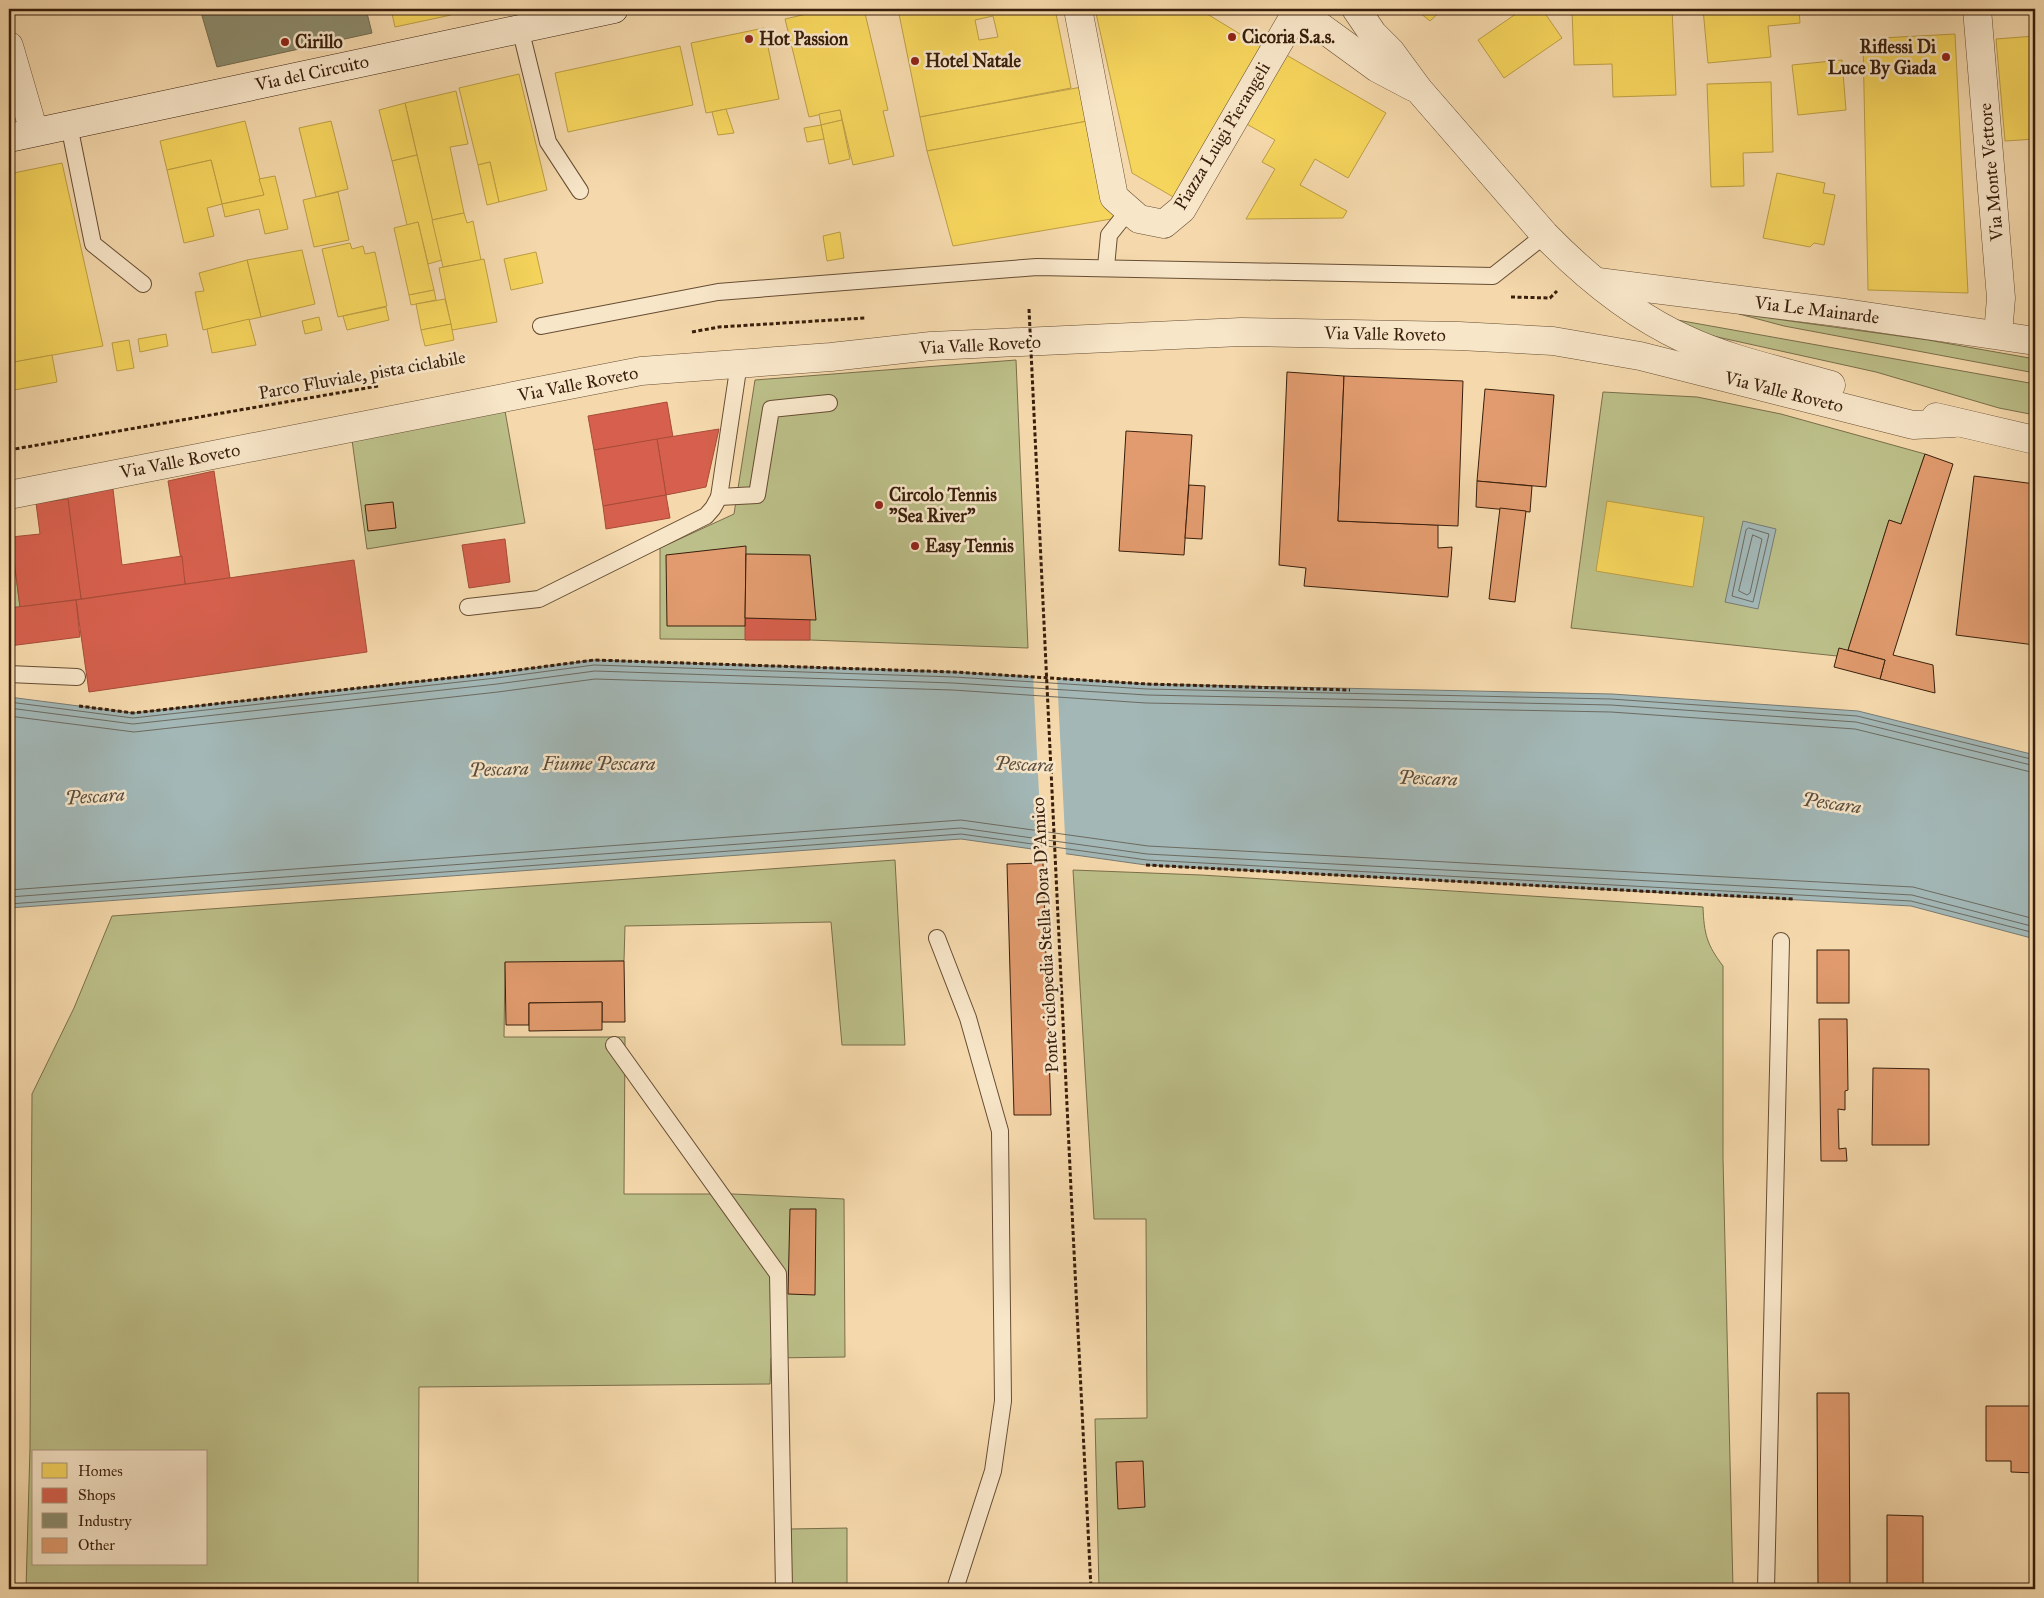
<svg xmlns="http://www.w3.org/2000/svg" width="2044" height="1598" font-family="'IM FELL Great Primer',serif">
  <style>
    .green { fill: #bcbf89; stroke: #7a6e4a; fill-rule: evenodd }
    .water { fill: #a2b7b6; stroke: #787a72 }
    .pier { fill: #f5d9ac }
    .homes { fill: #f6d55c; stroke: #bd9e44; fill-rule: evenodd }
    .shops { fill: #d6604d; stroke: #a74c39 }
    .industry { fill: #8c8c6e; stroke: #736b50 }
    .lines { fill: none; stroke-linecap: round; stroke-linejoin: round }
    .shore { stroke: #6d6a60; stroke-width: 1 }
    .building { fill: #e19b6e; stroke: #381e0b }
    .service-casing { stroke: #674d33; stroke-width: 18 }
    .minor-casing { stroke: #674d33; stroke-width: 29 }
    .secondary-casing { stroke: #381e0b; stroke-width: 29 }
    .path { stroke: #381e0b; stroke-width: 3; stroke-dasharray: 4 2.5; stroke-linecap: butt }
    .service { stroke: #f8e6c9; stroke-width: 16 }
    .minor { stroke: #f8e6c9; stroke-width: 28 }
    .secondary { stroke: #f8e6c9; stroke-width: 28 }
    .path-bridge { stroke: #381e0b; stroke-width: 3; stroke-dasharray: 4 2.5; stroke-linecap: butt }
    .poi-dot { fill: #8f2418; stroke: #f8e6c9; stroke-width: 2 }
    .labels { text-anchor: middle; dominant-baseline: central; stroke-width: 5; stroke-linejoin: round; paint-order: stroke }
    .poi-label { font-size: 18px; font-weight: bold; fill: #381e0b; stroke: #f8e6c9; text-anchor: start }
    .street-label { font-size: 18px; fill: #381e0b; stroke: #f8e6c9 }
    .water-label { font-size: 19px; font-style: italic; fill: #584c3e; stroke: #f8e6c9 }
  </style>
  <rect width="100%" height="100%" fill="#f5d9ac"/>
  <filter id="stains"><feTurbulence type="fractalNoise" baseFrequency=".004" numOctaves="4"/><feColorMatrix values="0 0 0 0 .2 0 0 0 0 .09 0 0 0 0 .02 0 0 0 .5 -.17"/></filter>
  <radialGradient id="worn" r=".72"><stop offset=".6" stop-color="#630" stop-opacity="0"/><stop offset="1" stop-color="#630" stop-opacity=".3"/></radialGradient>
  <g class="green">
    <polygon points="1739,314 1928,340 2035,359 2035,373 1784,326"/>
    <polygon points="1666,318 2035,384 2035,415 1999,408 1876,372 1672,327"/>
    <polygon points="1016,360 1028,648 810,640 660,639 660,548 734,514 755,380"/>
    <polygon points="1603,392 1697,397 1781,414 1925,454 1901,524 1889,520 1848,650 1837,656 1571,628"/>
    <polygon points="505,411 525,523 367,549 352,440"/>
    <polygon points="9,523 20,607 9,608"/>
    <path d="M895 860 905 1045H842L831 922 625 926 624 961 505 963 504 1037H625L624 1194H733L844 1199 845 1357 771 1358 770 1384 419 1387 418 1589H26L30 1448 32 1094 74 1008 112 916ZM34 1452H206V1564H34Z"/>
    <path d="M1073 870 1201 875 1703 907C1704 934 1707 945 1723 966V1158L1733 1589H1099L1095 1419 1147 1418 1146 1219H1094Z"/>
    <polygon points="847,1528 847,1589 790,1589 790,1529"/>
  </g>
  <g class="water">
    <polygon points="1743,521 1776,529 1758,609 1725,602"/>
    <polygon points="594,660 954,672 1147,684 1612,694 1858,711 2035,755 2035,939 1911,906 1146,865 961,839 9,908 9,697 133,713 495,673"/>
  </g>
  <polygon class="pier" points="1033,674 1057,675 1066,856 1042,853"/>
  <g class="homes">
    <polygon points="391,9 449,9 451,15 395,27"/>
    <polygon points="828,9 864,9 888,110 883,111 894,156 853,165 840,110 809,117 785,19"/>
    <path d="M898 9H1055L1071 88 920 117ZM993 16 998 37 979 40 975 20Z"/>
    <polygon points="1095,9 1199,9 1263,48 1175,198 1132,173"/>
    <polygon points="1415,9 1443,9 1430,21"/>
    <polygon points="1523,9 1542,9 1562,38 1504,78 1478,40"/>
    <polygon points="1672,9 1676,95 1613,97 1612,64 1574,65 1572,10"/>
    <polygon points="1703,9 1799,9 1800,23 1768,26 1771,57 1708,63"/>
    <polygon points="764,28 779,99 706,113 691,43"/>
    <polygon points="1955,34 1968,293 1868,290 1863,39"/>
    <polygon points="2035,36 2035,139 2005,141 1996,39"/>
    <polygon points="680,46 693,105 568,132 555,73"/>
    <polygon points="1283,53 1386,113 1348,178 1315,159 1300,185 1347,211 1343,218 1246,219 1275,169 1262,162 1275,140 1243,122"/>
    <polygon points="1842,60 1846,110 1798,115 1792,65"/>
    <polygon points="519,74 547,190 499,202 490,162 478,165 459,88"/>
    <polygon points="1771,82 1773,152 1743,153 1744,186 1711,187 1707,84"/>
    <polygon points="1087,86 1093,120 927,151 920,117"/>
    <polygon points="456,91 468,144 450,147 464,213 432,220 405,103"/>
    <polygon points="405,103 417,155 392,161 379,110"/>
    <polygon points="726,109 734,133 718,135 712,112"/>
    <polygon points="840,110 842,120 821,125 819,114"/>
    <polygon points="842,120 850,159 829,164 821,125"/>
    <polygon points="1093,120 1117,218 953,246 927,151"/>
    <polygon points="245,121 264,195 222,204 211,160 167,170 160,141"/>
    <polygon points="331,121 348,189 316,197 299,128"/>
    <polygon points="821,125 824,139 807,142 804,128"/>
    <polygon points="417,155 442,260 428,264 418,222 407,225 392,161"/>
    <polygon points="211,160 222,204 207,208 214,236 184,243 167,170"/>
    <polygon points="490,162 499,202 487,205 478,165"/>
    <polygon points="62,163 103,346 9,363 9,174"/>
    <polygon points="1777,173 1825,183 1823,193 1835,195 1824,245 1814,243 1810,247 1763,238"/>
    <polygon points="275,176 288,229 265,234 259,209 225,217 222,204 264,195 259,179"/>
    <polygon points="338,192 349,240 314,247 303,200"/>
    <polygon points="464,213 467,223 473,221 481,260 443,267 432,220"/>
    <polygon points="418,222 434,290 409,295 394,228"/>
    <polygon points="840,232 844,258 827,261 823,236"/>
    <polygon points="350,243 352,249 363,246 365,254 375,252 387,306 338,317 322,249"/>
    <polygon points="302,250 315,304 261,317 247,260"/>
    <polygon points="536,252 543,283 511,290 504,259"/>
    <polygon points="484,259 497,322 452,330 439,268"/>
    <polygon points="247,260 261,317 203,330 195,292 204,291 199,273"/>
    <polygon points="434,290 436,300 411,305 409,295"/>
    <polygon points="445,299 451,324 421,330 416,304"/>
    <polygon points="386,307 389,320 347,330 343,316"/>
    <polygon points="319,317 322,330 305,334 302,321"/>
    <polygon points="249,319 256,345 212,353 207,329"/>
    <polygon points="451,324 454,340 425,346 421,330"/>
    <polygon points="166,334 168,346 140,352 138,339"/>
    <polygon points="129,340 134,368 117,371 112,343"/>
    <polygon points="52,355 57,382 9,391 9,363"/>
    <polygon points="1607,501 1704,517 1693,587 1596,571"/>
  </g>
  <g class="shops">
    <polygon points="667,402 673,437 594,450 588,416"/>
    <polygon points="719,429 706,487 666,495 657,439"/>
    <polygon points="657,439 666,495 603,506 594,450"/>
    <polygon points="214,471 230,578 185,584 168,481"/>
    <polygon points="107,482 113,489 122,565 182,556 185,584 81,599 66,490"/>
    <polygon points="666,495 670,518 606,529 603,506"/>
    <polygon points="68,499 81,599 20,607 11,537 40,534 36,503"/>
    <polygon points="505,539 510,582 469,588 462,545"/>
    <polygon points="354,560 367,652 89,692 76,600"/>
    <polygon points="76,600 80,637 9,646 9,608"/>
    <polygon points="745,618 810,619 810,640 745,640"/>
  </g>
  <polygon class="industry" points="200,9 366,9 372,33 217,67"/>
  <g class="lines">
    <g class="shore">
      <polygon points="1749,528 1769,534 1753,602 1732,596 1746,530"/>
      <polygon points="1753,535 1762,539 1750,593 1747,595 1739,591"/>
      <polyline points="9,702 133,718 496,678 594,665 954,677 1147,689 1611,699 1857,716 2035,760"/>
      <polyline points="9,708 133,724 497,684 595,671 953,683 1147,695 1611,705 1856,722 2035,766"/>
      <polyline points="9,716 134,732 498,692 595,679 953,690 1146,703 1611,712 1855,729 2035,773"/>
      <polyline points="9,890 961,820 1148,846 1913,887 2035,919"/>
      <polyline points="9,897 961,828 1147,854 1912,895 2035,927"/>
      <polyline points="9,904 961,834 1147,860 1911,901 2035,933"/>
    </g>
  </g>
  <g class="building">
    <polygon points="1287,372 1344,376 1338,521 1438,525 1438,548 1452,547 1448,597 1304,586 1306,568 1279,565"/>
    <polygon points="1344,376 1463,381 1458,526 1338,521"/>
    <polygon points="1485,389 1554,395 1546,487 1477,481"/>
    <polygon points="1126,431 1192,435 1184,555 1119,551"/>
    <polygon points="1925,454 1953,464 1893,655 1933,665 1935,693 1880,679 1885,660 1848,650 1889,520 1901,524"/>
    <polygon points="1974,476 2035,484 2035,645 1956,635"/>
    <polygon points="1477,481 1532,486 1530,512 1476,507"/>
    <polygon points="1189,485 1205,486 1202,539 1185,538"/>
    <polygon points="393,502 396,528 368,531 365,505"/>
    <polygon points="1500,508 1526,511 1515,602 1489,599"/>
    <polygon points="746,546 745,626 667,626 666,555"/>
    <polygon points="746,554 810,555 816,620 745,618"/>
    <polygon points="1839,648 1885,660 1880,679 1834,667"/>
    <polygon points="1043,863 1051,1115 1014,1115 1007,864"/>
    <rect x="1817" y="950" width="32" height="53"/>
    <polygon points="624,961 625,1022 602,1022 602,1002 529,1003 529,1025 506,1025 505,962"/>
    <polygon points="602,1002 602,1030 529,1031 529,1003"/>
    <polygon points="1819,1019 1847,1019 1848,1090 1845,1091 1845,1110 1838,1109 1839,1149 1846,1148 1847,1161 1821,1161"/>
    <polygon points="1873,1068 1929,1069 1929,1145 1872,1145"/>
    <polygon points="790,1209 816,1209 815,1295 788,1294"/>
    <polygon points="1817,1393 1849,1393 1850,1589 1818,1589"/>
    <polygon points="1986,1406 2035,1406 2035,1473 2011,1472 2011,1461 1986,1461"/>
    <polygon points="1143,1461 1145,1507 1118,1509 1116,1462"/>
    <polygon points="1887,1515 1923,1516 1923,1586 1887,1586"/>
  </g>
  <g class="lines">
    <g class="service-casing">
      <g id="service">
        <polyline points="520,28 548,142 580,191"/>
        <polyline points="69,125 93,244 143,284"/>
        <polyline points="1106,267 1109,235 1129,210"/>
        <polyline points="541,326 718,292 1037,267 1493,276 1545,235"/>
        <polyline points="719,497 757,495 771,409 829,403"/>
        <polyline points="468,607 539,599 706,516 713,508 719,497 739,363"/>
        <polyline points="9,674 77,677"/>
        <polyline points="937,938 968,1018 1000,1131 1003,1401 993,1471 955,1589"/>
        <polyline points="614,1045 778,1274 784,1589"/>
        <polyline points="1766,1589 1781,941"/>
      </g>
    </g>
    <g class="minor-casing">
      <g id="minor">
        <polyline points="1078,9 1114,197 1139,219 1164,224 1182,209 1297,11"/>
        <polyline points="1296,9 1377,68 1413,87"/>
        <path d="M1356 9 1373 34 1391 52 1419 90 1545 235C1585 276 1633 315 1685 339 1729 360 1783 371 1831 385"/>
        <polyline points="1977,9 2001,298 1998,334"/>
        <polyline points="9,46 34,132"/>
        <polyline points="1598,282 1837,312 2035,341"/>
        <polyline points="1936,417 2035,440"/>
        <polyline points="9,495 641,371 831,357 931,346 1241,332 1459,336 1553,341 1640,356 1913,425 1954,423"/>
      </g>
    </g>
    <g class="secondary-casing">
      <polyline id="secondary" points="9,138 614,9"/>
    </g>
    <g class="path">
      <polyline points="1511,297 1550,298 1557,291"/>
      <polyline points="692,332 719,327 865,318"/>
      <polyline points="9,450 378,386"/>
      <polyline points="79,706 133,713 495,673 594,660 954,672 1147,684 1350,690"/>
      <polyline points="1146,865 1793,899"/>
      <polyline points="1073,1231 1091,1589"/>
    </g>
    <use href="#service" class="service"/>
    <use href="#minor" class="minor"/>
    <use href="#secondary" class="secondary"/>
    <polyline class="path-bridge" points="1029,309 1073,1231"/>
  </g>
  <g class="poi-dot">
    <circle cx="1232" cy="37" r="5"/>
    <circle cx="749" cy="39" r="5"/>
    <circle cx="285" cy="42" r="5"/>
    <circle cx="1946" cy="57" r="5"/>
    <circle cx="915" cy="61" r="5"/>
    <circle cx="879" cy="505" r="5"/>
    <circle cx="915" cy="546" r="5"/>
  </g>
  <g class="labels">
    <g class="poi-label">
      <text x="1242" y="37">Cicoria S.a.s.</text>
      <text x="759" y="39">Hot Passion</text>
      <text x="295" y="42">Cirillo</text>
      <text x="1936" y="47" text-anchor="end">Riflessi Di<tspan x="1936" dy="21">Luce By Giada</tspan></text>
      <text x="925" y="61">Hotel Natale</text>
      <text x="889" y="495">Circolo Tennis<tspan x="889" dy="21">"Sea River"</tspan></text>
      <text x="925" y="546">Easy Tennis</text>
    </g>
    <g class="street-label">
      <text transform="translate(312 73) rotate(-12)">Via del Circuito</text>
      <text transform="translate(1222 136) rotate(-59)">Piazza Luigi Pierangeli</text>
      <text transform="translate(1991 172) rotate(-95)">Via Monte Vettore</text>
      <text transform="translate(1817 310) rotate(7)">Via Le Mainarde</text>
      <text transform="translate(1385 334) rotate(1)">Via Valle Roveto</text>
      <text transform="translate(980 345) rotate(-3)">Via Valle Roveto</text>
      <text transform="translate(362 375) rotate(-10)">Parco Fluviale, pista ciclabile</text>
      <text transform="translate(578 384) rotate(-11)">Via Valle Roveto</text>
      <text transform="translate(1784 392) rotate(14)">Via Valle Roveto</text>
      <text transform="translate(180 461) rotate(-11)">Via Valle Roveto</text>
      <text transform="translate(1045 935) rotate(-93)">Ponte ciclopedia Stella Dora D'Amico</text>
    </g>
    <g class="water-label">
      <text x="599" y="763">Fiume Pescara</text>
      <text transform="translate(1024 764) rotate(2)">Pescara</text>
      <text transform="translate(499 769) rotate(-2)">Pescara</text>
      <text transform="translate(1428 778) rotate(2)">Pescara</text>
      <text transform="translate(95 796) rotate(-4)">Pescara</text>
      <text transform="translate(1832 803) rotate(8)">Pescara</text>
    </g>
  </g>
  <rect width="2044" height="1598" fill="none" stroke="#f5d9ac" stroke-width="30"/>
  <rect x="10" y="10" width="2024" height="1578" fill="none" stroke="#381e0b" stroke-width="2.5"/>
  <rect x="15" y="15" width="2014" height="1568" fill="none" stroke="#381e0b"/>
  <rect x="32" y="1450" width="175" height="115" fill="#f8e6c9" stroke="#ab967d"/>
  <rect x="42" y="1463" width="25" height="15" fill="#f6d55c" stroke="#ab967d"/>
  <text x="78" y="1476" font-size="15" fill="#381e0b">Homes</text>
  <rect x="42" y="1488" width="25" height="15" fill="#d6604d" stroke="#ab967d"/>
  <text x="78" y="1500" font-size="15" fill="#381e0b">Shops</text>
  <rect x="42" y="1513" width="25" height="15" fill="#8c8c6e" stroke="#ab967d"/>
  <text x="78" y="1526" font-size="15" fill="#381e0b">Industry</text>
  <rect x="42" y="1538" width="25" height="15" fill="#e19b6e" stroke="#ab967d"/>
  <text x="78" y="1550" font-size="15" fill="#381e0b">Other</text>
  <rect width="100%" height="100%" filter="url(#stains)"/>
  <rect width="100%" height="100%" fill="url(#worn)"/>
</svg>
